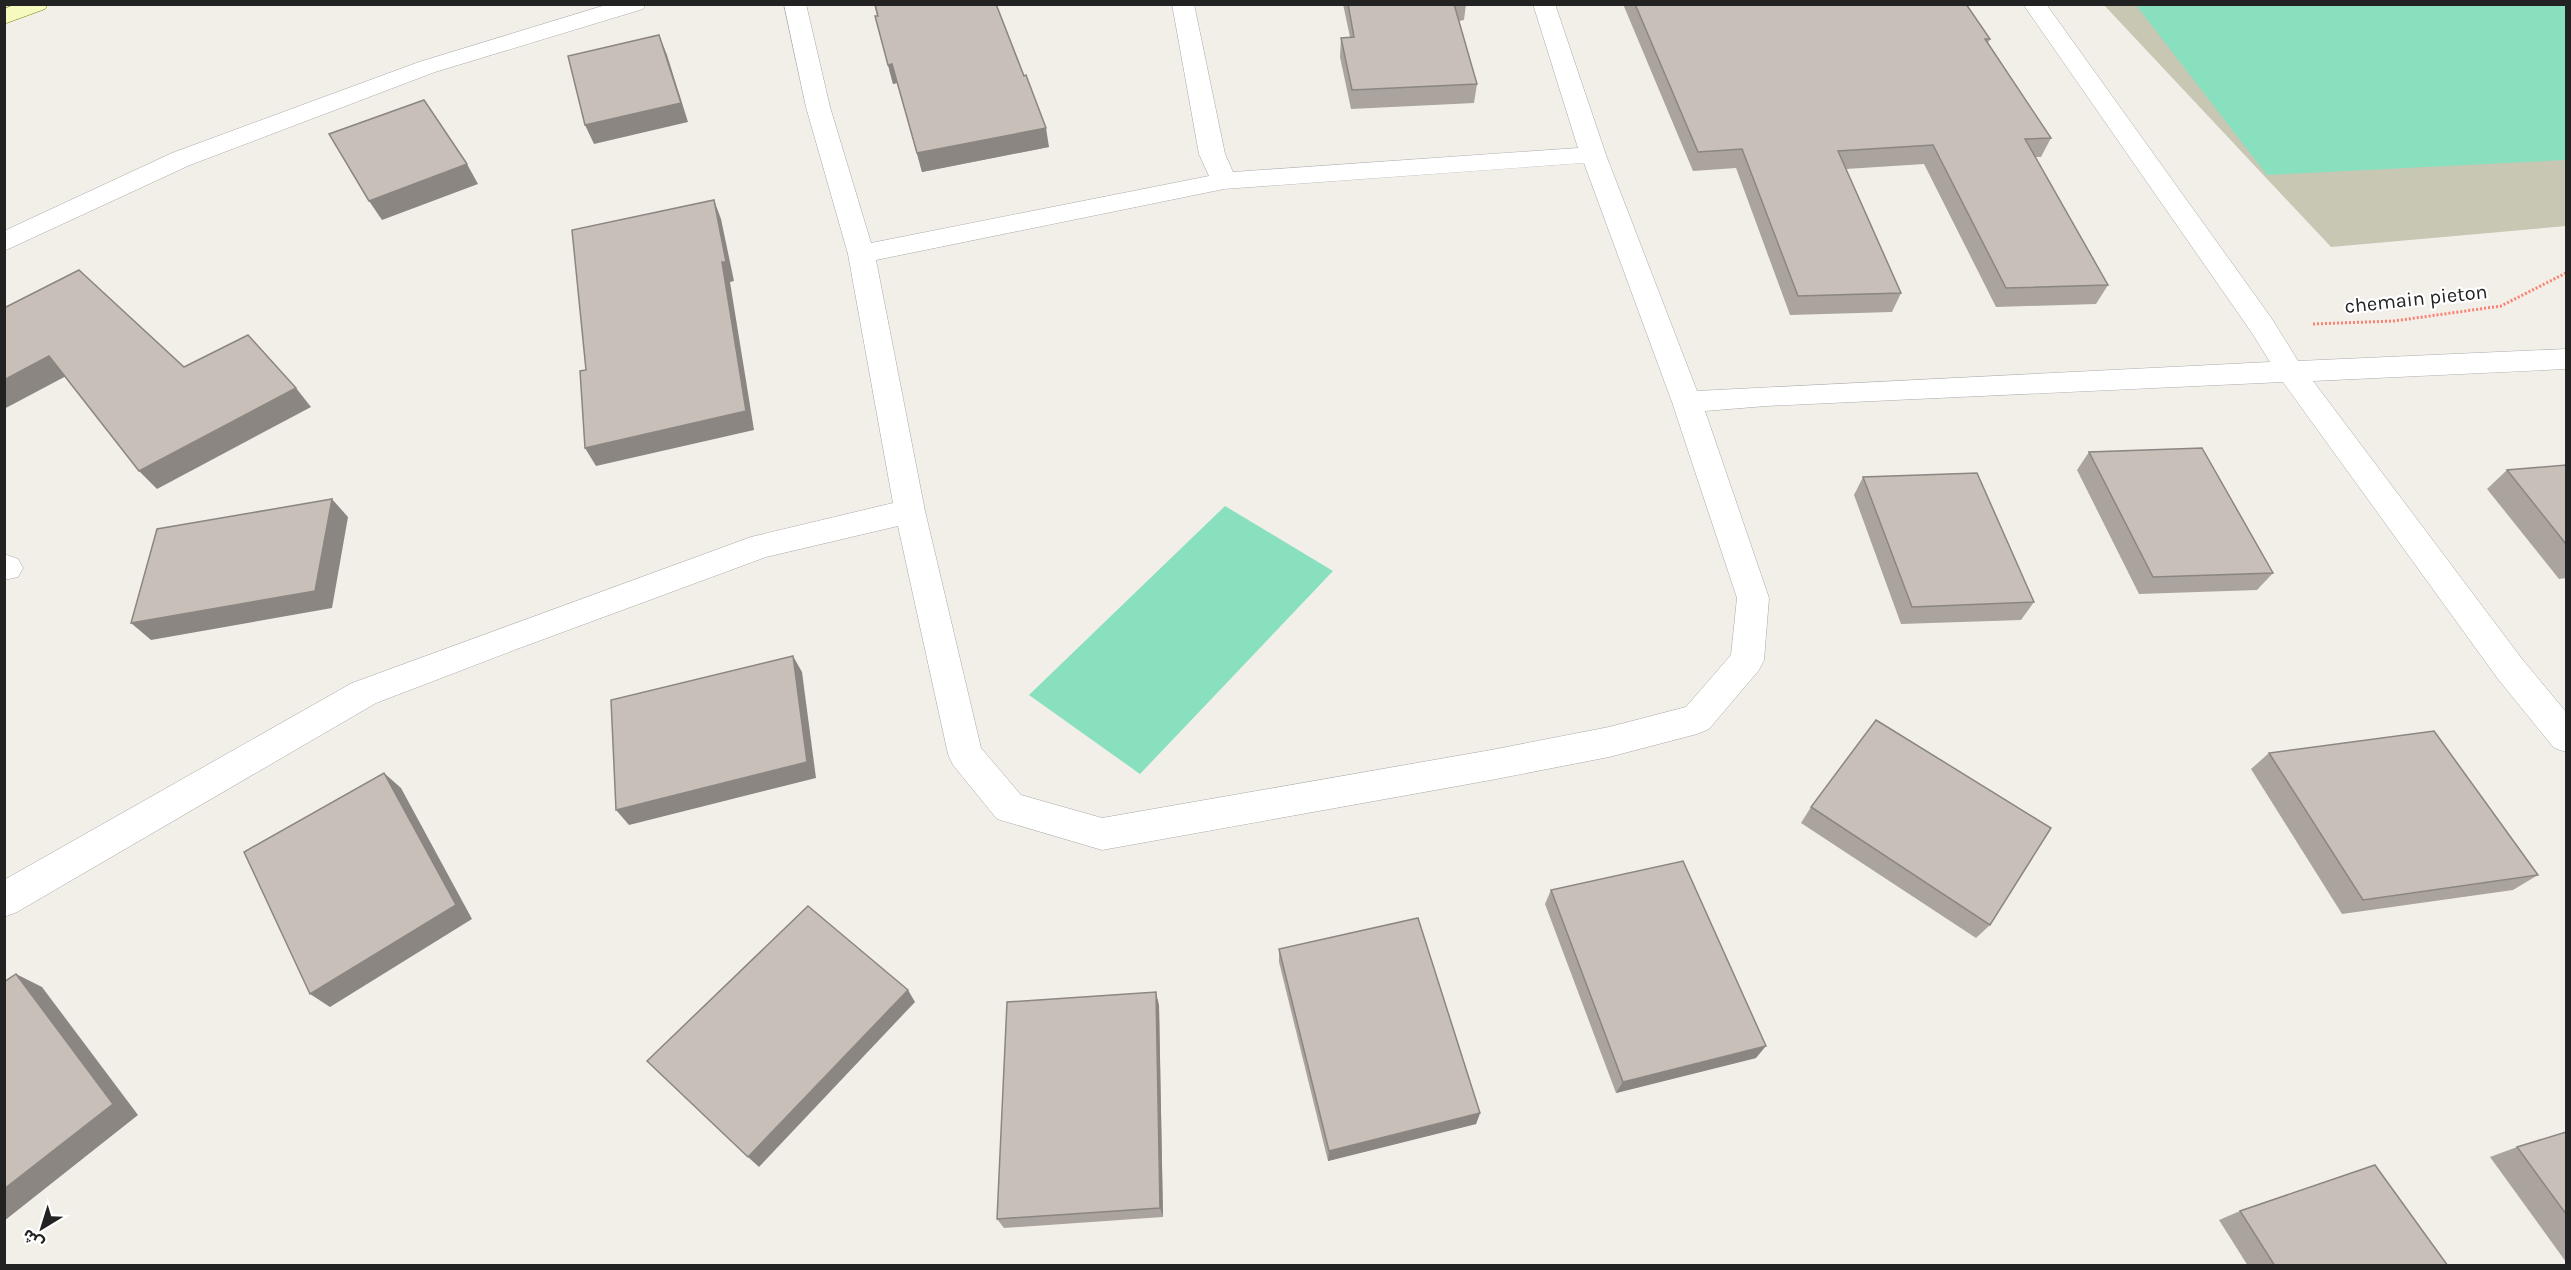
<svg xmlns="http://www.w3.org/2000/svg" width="2571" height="1270" font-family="Karla,'Noto Sans Arabic',sans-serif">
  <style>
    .construction { fill: #c7c7b4 }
    .pitch { fill: #88e0be }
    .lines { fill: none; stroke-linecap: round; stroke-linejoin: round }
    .street-casing { stroke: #a9a9a9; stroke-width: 1 }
    .secondary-casing { stroke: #707d05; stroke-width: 1 }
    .path { stroke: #fa8072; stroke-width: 3; stroke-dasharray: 2 2; stroke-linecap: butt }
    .street { fill: #fff; fill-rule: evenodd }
    .secondary { fill: #f7fabf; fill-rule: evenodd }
    .wall { fill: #aba49e }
    .shaded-wall { fill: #8b8681 }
    .building { fill: #c7bfb8; stroke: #8b8681; stroke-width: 1.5 }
    .labels { text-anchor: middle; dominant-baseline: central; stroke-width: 4.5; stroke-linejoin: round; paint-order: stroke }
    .street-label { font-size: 20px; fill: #222; stroke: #fff }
  </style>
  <rect width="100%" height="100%" fill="#f2efe9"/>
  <polygon class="construction" points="2104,5 2566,5 2566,226 2331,247"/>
  <g class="pitch">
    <polygon points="2136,5 2566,5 2566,160 2267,175"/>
    <polygon points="1225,506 1333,571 1140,774 1029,695"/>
  </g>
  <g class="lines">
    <g class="street-casing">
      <g id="street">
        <polygon points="609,4 646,4 643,9 435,72 190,165 4,251 4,231 172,153 419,62"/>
        <path d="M784 4H806L830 107 871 243 1209 176 1199 154 1172 4H1194L1225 154 1233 172 1578 148 1533 4H1555L1606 155 1697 391 2270 362 2252 333 2023 4H2046L2272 319 2298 361 2566 349V369L2313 381 2522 659 2566 712V752L2554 748 2498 679 2283 382 1766 406 1705 411 1769 598 1764 660 1759 670 1709 729 1697 734 1609 757 1491 780 1102 850 997 819 953 765 948 754 898 526 766 557 517 649 376 703 17 912 4 917V880L352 683 751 537 893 503 848 254 806 107ZM1584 163 1672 402 1737 598 1731 655 1686 707 1609 727 1491 750 1102 818 1021 795 981 748 925 511 876 260 1224 189Z"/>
        <polygon points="4,554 18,559 23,568 18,577 4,580"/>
      </g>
    </g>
    <g class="secondary-casing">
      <polygon id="secondary" points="16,4 48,4 45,9 4,24 4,9"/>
    </g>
    <polyline class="path" points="2313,324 2394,321 2501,306 2566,273"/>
    <use href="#street" class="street"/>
    <use href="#secondary" class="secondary"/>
  </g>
  <g class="wall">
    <polygon points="874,4 996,4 1049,147 922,172 897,83 893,84 875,16 877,16"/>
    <polygon points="1343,4 1466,4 1464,20 1459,21 1477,84 1474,103 1351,109 1340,57 1341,38 1350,37"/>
    <polygon points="1623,4 1966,4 1990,39 1988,43 2051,138 2041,157 2035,157 2108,285 2096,304 1996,307 1924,164 1846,169 1901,293 1892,312 1790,315 1736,168 1693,171"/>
    <polygon points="2089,452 2273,573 2257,590 2139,594 2077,470"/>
    <polygon points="2566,465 2566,578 2559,579 2487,489 2507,470"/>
    <polygon points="1863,477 2034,602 2021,620 1901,624 1854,495"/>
    <polygon points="2269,753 2538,875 2513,890 2342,914 2251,769"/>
    <polygon points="1811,807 1990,925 1976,938 1801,823"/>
    <polygon points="1551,890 1756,1058 1616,1093 1545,904"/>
    <polygon points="1279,949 1480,1113 1476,1124 1328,1161 1279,962"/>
    <polygon points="1159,1005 1163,1217 1004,1228 997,1219"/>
    <polygon points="2566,1132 2566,1262 2490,1157 2517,1147"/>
    <polygon points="2240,1211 2448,1266 2248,1266 2219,1220"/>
  </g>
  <g class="shaded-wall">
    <polygon points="659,35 667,55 688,122 594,144 585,125"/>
    <polygon points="892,64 897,83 893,84 888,65"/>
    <polygon points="1046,128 1049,147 922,172 917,153"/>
    <polygon points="467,164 478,184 382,220 369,201"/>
    <polygon points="714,200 721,219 734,281 730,282 754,430 596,466 585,448 722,262"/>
    <polygon points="49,356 68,375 4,409 4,380"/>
    <polygon points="296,388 311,407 157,489 139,471"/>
    <polygon points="332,499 348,517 332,608 151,640 131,623"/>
    <polygon points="793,656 802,672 816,778 629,825 616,810"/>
    <polygon points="384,773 401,788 472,919 330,1007 310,994"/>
    <polygon points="16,974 42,987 138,1115 4,1221 4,1189"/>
    <polygon points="908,990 915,1002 759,1167 748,1157"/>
    <polygon points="1156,992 1159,1005 1163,1217 1160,1208"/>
    <polygon points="1766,1046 1756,1058 1616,1093 1623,1082"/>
    <polygon points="1480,1113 1476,1124 1328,1161 1329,1151"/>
  </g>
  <g class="building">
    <polygon points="875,4 996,4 1024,76 1026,75 1046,128 917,153 892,64 888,65 875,16 878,16"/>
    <polygon points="1348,4 1454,4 1477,84 1352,90 1341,38 1354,37"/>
    <polygon points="1635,4 1966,4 1990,39 1985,39 2051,138 2025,139 2108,285 2006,288 1933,145 1838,151 1901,293 1798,296 1742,149 1698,152"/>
    <polygon points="659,35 681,103 585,125 568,56"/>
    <polygon points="424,100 467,164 369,201 329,134"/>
    <polygon points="714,200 726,262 722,262 746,411 585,448 580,371 586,370 572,230"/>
    <polygon points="79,270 184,367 248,335 296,388 139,471 49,356 4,380 4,308"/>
    <polygon points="2202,448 2273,573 2153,577 2089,452"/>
    <polygon points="2566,465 2566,544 2507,470"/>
    <polygon points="1977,473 2034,602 1912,607 1863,477"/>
    <polygon points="332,499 315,591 131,623 157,529"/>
    <polygon points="793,656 807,762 616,810 611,700"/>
    <polygon points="1876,720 2051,828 1990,925 1811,807"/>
    <polygon points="2434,731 2538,875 2363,900 2269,753"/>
    <polygon points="384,773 456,905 310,994 244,852"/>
    <polygon points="1683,861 1766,1046 1623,1082 1551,890"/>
    <polygon points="808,906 908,990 748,1157 647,1061"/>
    <polygon points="1418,918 1480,1113 1329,1151 1279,949"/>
    <polygon points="16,974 113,1104 4,1189 4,982"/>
    <polygon points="1156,992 1160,1208 997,1219 1007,1002"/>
    <polygon points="2566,1132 2566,1214 2517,1147"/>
    <polygon points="2375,1165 2448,1266 2275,1266 2240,1211"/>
  </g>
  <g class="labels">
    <g class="street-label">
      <text transform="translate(2416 299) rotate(-6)">chemain pieton</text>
    </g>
  </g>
  <rect width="2571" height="1270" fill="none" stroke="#222222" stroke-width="12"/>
  <g transform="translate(42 1228) rotate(218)" stroke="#ffffff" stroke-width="4.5" paint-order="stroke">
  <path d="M0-4.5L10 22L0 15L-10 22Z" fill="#222222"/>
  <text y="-9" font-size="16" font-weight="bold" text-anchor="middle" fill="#222222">ش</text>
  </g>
</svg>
